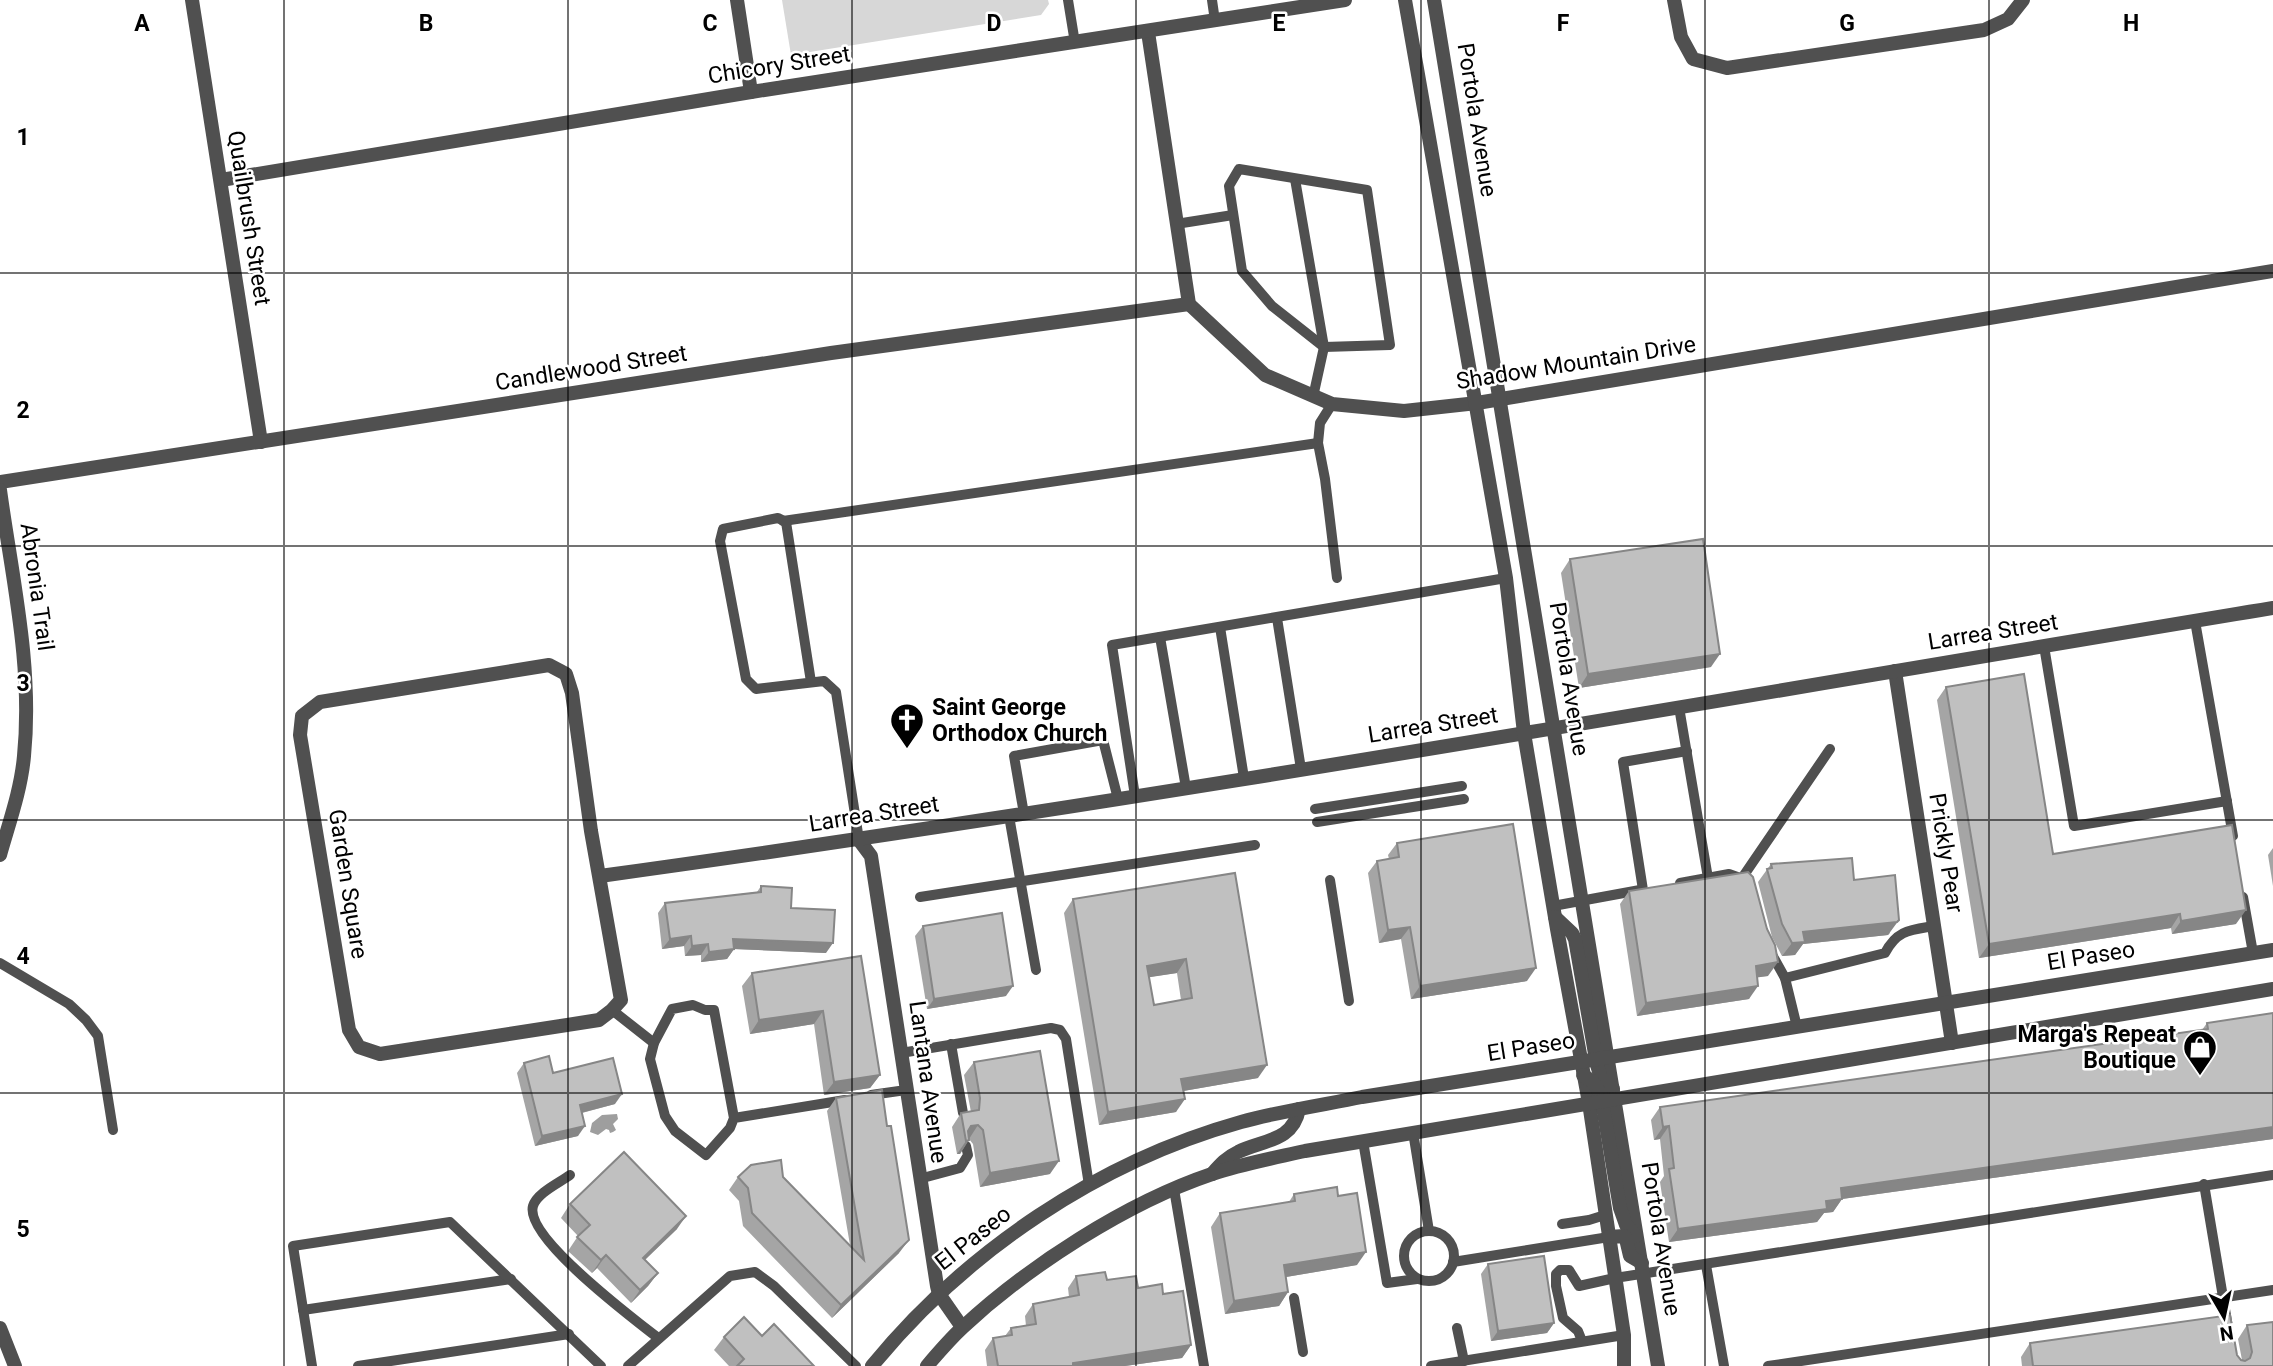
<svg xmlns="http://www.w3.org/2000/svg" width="2273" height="1366" font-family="Roboto,sans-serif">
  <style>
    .green { fill: #d7d7d7 }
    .water { fill: #9e9e9e }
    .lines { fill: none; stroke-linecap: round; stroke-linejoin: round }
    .service { stroke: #505050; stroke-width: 10 }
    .minor { stroke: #505050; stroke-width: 14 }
    .tertiary { stroke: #505050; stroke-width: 14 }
    .wall { fill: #a5a5a5; fill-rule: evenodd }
    .shaded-wall { fill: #868686 }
    .building { fill: #c0c0c0; stroke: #868686; stroke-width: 2; fill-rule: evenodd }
    .grid { fill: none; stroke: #000; stroke-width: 2; stroke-opacity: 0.55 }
    .labels { text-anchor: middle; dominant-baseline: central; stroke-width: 5; stroke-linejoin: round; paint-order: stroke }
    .street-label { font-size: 23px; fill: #000; stroke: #fff }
    .poi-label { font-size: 23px; font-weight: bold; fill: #000; stroke: #fff; text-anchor: start }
    .grid-label { font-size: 23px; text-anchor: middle; font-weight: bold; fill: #000; stroke: #fff; stroke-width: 5; stroke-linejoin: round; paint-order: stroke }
  </style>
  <rect width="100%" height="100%" fill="#fff"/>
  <polygon class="green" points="782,0 1048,0 1049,4 1041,15 791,55"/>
  <polygon class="water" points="617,1114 618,1119 613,1124 616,1130 613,1132 610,1133 609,1130 606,1129 598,1135 590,1132 592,1123 602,1115"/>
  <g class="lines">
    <g class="service">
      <polyline points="1068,0 1075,43"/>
      <polyline points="1212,0 1215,21"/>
      <polygon points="1239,169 1367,190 1390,345 1324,347 1272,306 1242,271 1229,186"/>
      <polyline points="1295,179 1324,347 1313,397"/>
      <polyline points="1176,224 1233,215"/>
      <polyline points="1332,404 1320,423 1318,443 1325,479 1337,578"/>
      <polyline points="783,521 1318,443"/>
      <polyline points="1277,618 1301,769"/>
      <polyline points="2195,621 2233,836"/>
      <polyline points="1220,627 1244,778"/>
      <polyline points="1160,637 1186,788"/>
      <polyline points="2044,646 2074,826 2227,801"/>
      <polyline points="811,682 786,522 778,518 723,529 720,541 746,679 756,689 824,681 836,692 859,840"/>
      <polyline points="1679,707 1708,878"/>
      <polyline points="1135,796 1112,645 1506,578"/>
      <polyline points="1315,809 1462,786"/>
      <polyline points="1024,814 1014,756 1103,740 1118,799"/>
      <polyline points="1009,816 1036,970"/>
      <polyline points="1317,822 1464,799"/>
      <polyline points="1742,878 1830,749"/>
      <polyline points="1330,880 1349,1001"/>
      <polyline points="1680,883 1729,874 1743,879"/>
      <polyline points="1643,890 1623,762 1687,751"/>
      <polyline points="920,897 1255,845"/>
      <polyline points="2243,897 2253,953"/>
      <polyline points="1553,906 1640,890"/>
      <polyline points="1770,951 1785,978 1797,1027"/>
      <polyline points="0,963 69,1004 86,1020 98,1036 113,1130"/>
      <path d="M1785 978 1885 953C1897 930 1910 930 1934 926"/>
      <polyline points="612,1010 654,1043"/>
      <polyline points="951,1044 963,1113"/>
      <polyline points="901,1053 1051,1028 1060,1030 1066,1039 1089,1185"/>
      <polyline points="871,1095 906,1090"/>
      <polyline points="734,1118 714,1010 705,1010 693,1005 672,1009 654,1043 650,1059 665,1116 675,1131 706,1155 730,1128 734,1118 845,1100"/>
      <polyline points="1413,1132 1429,1231"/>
      <polyline points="1363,1141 1387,1283 1417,1279"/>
      <path d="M570 1175C559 1183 537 1193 533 1206 524 1237 634 1319 658 1338"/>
      <polyline points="919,1179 960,1168 968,1155 966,1146"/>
      <polyline points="2204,1184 2228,1327"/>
      <polyline points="1174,1189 1204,1366"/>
      <polyline points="1562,1224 1589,1220 1605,1215"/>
      <circle cx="1429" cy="1256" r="25"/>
      <polyline points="1453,1262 1609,1237"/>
      <polyline points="1706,1265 1724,1366"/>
      <polyline points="1294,1298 1303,1352"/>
      <polyline points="303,1310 511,1279"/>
      <polyline points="1457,1328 1464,1361"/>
      <polyline points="1582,1341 1578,1331 1563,1318 1556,1286 1556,1274 1560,1270 1569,1270 1579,1286 1615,1278 2273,1175"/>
      <polyline points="312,1366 293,1246 450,1222 601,1366"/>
      <polyline points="358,1366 569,1334"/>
      <polyline points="628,1366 730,1276 755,1272 774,1286 856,1366"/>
      <polyline points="1431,1366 1624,1335"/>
      <polyline points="1768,1366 2273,1290"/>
    </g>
    <g class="minor">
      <polyline points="192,0 261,442"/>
      <polyline points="737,0 751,92"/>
      <polyline points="1674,0 1681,37 1693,59 1727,68 1984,30 2008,19 2023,0"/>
      <polyline points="1148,32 1189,304 1265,375 1332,404 1404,411 1477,403 2273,271"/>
      <polyline points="221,180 751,92 1345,0"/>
      <polyline points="0,482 831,353 1189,304"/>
      <path d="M0 490C12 578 33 666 24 756 21 790 9 823 0 855"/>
      <polygon points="549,665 566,674 572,693 591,831 621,1000 612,1010 599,1020 380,1054 359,1047 349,1030 300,735 302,716 320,702"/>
      <polyline points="1895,671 1952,1043"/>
      <polyline points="859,840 871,856 937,1286 939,1294 962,1327"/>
      <path d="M600 876C1159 799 1716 700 2273 608"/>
      <polyline points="0,1328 15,1366"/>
    </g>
    <g class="tertiary">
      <polyline points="1405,0 1506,578 1524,733 1557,929 1589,1103 1624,1335 1624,1366"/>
      <polyline points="1434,0 1658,1366"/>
      <polyline points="1555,917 1572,933 1575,939 1597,1065 1601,1078 1613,1089"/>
      <polyline points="1583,1075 1593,1082 1601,1095 1620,1208 1626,1225 1636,1236"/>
      <path d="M1212 1174C1220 1165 1227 1157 1238 1152 1262 1140 1293 1142 1299 1109"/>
      <polyline points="1609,1237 1624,1236 1626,1239 1630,1256 1642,1263"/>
      <path d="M872 1366C966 1251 1098 1162 1241 1122 1281 1111 1322 1105 1362 1097L2273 950"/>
      <path d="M927 1366C938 1353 950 1339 963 1327 1029 1266 1126 1203 1212 1174 1242 1164 1274 1158 1305 1151L2273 989"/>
    </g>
  </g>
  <g class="wall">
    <polygon points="1570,559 1711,667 1579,688 1561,573"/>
    <polygon points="1946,687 2053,854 2236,924 2172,934 2171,928 1979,958 1937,700"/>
    <polygon points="1397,843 1527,981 1411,999 1401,939 1379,943 1368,873 1377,861 1389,859 1388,855"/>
    <polygon points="2273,848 2273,886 2268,855"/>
    <polygon points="1771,864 1854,880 1890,933 1888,935 1803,944 1795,955 1782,956 1772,937 1758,882"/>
    <path d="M1235 873 1258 1078 1183 1091 1176 1112 1099 1125 1064 913 1073 899ZM1177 973 1181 1000 1154 1005 1149 977Z"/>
    <polygon points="761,886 791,908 826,953 734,949 727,959 701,962 701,955 685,956 684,946 662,949 658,913 665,903 757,892"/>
    <polygon points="1629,891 1768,976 1757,977 1749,999 1637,1016 1620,904"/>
    <polygon points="923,926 1006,996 927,1009 915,936"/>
    <polygon points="861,956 880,1075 870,1088 824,1095 814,1024 750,1034 742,986 752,973"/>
    <polygon points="2273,1013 2273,1139 1842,1199 1833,1212 1824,1213 1817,1222 1669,1242 1660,1182 1664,1176 1660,1139 1654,1140 1651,1120 1660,1107 2202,1030 2207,1023"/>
    <polygon points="974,1062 1050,1174 980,1187 973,1144 969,1139 960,1154 957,1154 952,1127 961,1113 971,1112 964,1075"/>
    <polygon points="524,1063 553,1073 615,1104 582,1113 578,1136 535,1146 517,1073"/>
    <polygon points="836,1098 899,1253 832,1318 743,1226 739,1201 729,1190 738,1177 783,1177 850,1245 827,1111"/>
    <polygon points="1294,1194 1338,1196 1357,1265 1286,1277 1288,1292 1279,1306 1225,1314 1211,1227 1220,1213 1289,1202"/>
    <polygon points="570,1204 677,1229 645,1260 658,1273 648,1286 631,1303 597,1268 592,1273 568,1251 578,1236 561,1218"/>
    <polygon points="1488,1264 1554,1323 1547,1333 1491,1341 1481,1274"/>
    <polygon points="1076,1276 1107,1280 1163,1294 1191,1345 1182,1358 1125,1366 987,1366 985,1350 993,1338 1005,1336 1011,1328 1026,1326 1025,1316 1033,1304 1069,1297 1068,1288"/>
    <polygon points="2247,1325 2273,1366 2022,1366 2021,1357 2030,1343 2237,1355 2242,1360 2238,1339"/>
    <polygon points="762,1336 814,1366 729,1366 714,1350 724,1337"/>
  </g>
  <g class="shaded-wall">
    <polygon points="1720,654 1711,667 1579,688 1588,674"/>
    <polygon points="2246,910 2236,924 2172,934 2181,921"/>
    <polygon points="2180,914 2171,928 1979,958 1989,944"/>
    <polygon points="1899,920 1888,935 1803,944 1795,955 1782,956 1792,943 1803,932"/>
    <polygon points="1410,927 1401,939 1379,943 1388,930"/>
    <polygon points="691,936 684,946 662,949 670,939"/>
    <polygon points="733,939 833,943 826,953 734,949 727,959 701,962 709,952"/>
    <polygon points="708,944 701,955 685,956 692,946"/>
    <polygon points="1186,959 1177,973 1138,979 1147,966"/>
    <polygon points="1778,962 1768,976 1746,979 1756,966"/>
    <polygon points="1536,968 1527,981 1411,999 1420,986"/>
    <polygon points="1013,986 1006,996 927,1009 934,999"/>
    <polygon points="1758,986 1749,999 1637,1016 1646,1003"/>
    <polygon points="823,1011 814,1024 750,1034 759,1020"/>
    <polygon points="1267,1065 1258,1078 1172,1093 1181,1079"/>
    <polygon points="880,1075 870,1088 824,1095 834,1082"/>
    <polygon points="622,1094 615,1104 573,1115 580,1105"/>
    <polygon points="1185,1099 1176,1112 1099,1125 1108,1112"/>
    <polygon points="978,1125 969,1139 965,1134 971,1126"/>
    <polygon points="585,1126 578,1136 535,1146 542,1136"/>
    <polygon points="1669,1126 1660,1139 1654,1140 1663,1127"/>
    <polygon points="2273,1127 2273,1139 1842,1199 1833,1212 1824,1213 1817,1222 1669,1242 1678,1229 1826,1201 1841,1188"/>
    <polygon points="969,1140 960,1154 957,1154 966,1141"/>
    <polygon points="1059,1161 1050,1174 980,1187 990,1173"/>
    <polygon points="686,1216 677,1229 633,1271 643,1258"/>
    <polygon points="909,1240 899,1253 832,1318 841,1305"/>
    <polygon points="1366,1252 1357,1265 1274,1279 1284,1265"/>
    <polygon points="606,1255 597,1268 592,1273 601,1260"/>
    <polygon points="658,1273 648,1286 631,1303 640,1290"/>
    <polygon points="1288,1292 1279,1306 1225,1314 1234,1301"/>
    <polygon points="1554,1323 1547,1333 1491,1341 1498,1331"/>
    <polygon points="1191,1345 1182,1358 1125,1366 1071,1366 1073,1363"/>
  </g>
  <g class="building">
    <polygon points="1703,539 1720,654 1588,674 1570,559"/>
    <polygon points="2024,674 2053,854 2232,825 2246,910 2181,921 2180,914 1989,944 1946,687"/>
    <polygon points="1513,824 1536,968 1420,986 1410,927 1388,930 1377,861 1399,857 1397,843"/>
    <polygon points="1852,858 1854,880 1895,875 1899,920 1897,922 1803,932 1805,942 1792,943 1782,924 1767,869 1772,868 1771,864"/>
    <polygon points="1748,872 1753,877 1767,929 1775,945 1778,962 1756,966 1758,986 1646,1003 1629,891"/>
    <path d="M1235 873 1267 1065 1181 1079 1185 1099 1108 1112 1073 899ZM1186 959 1192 998 1154 1005 1147 966Z"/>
    <polygon points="761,886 792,888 791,908 835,910 833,943 733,939 734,949 709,952 708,944 692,946 691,936 670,939 665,903 761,892"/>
    <polygon points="1002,913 1013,986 934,999 923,926"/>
    <polygon points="861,956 880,1075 834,1082 823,1011 759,1020 752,973"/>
    <polygon points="2273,1013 2273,1127 1841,1188 1842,1199 1826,1201 1827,1209 1678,1229 1669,1169 1674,1168 1669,1126 1663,1127 1660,1107 2208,1029 2207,1023"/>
    <polygon points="1040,1051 1059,1161 990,1173 983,1130 978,1125 971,1126 968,1131 969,1140 966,1141 961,1113 979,1110 980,1098 974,1062"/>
    <polygon points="549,1056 553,1073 613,1058 622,1094 580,1105 585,1126 542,1136 524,1063"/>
    <polygon points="882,1090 887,1126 891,1126 909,1240 841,1305 752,1213 748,1188 738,1177 751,1165 781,1160 783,1177 864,1260 836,1098"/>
    <polygon points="624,1152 686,1216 643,1258 658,1273 640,1290 606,1255 601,1260 577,1237 590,1225 570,1204"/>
    <polygon points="1337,1187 1338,1196 1357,1193 1366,1252 1284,1265 1288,1292 1234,1301 1220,1213 1295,1201 1294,1194"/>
    <polygon points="1544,1256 1554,1323 1498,1331 1488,1264"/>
    <polygon points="1105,1272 1107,1280 1136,1276 1138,1288 1162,1284 1163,1294 1183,1291 1191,1345 1073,1363 1073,1366 998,1366 993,1338 1012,1335 1011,1328 1036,1324 1033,1304 1079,1295 1076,1276"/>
    <polygon points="2230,1315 2237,1355 2241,1360 2245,1361 2250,1358 2252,1352 2247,1325 2273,1322 2273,1366 2033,1366 2030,1343"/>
    <polygon points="744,1317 762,1336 774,1324 814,1366 737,1366 744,1359 724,1337"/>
  </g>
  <path class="grid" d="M284 0V1366M568 0V1366M852 0V1366M1136 0V1366M1421 0V1366M1705 0V1366M1989 0V1366M0 273H2273M0 546H2273M0 820H2273M0 1093H2273"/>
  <defs>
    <g id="church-pin" transform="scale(1.75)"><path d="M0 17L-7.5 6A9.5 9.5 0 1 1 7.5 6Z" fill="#000" stroke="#fff"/><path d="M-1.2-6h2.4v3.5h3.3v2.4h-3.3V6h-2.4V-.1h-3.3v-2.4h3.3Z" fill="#fff"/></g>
    <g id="shop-pin" transform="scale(1.75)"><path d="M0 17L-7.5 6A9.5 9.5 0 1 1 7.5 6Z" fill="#000" stroke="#fff"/><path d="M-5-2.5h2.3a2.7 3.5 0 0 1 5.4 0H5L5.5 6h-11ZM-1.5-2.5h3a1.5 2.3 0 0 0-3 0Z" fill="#fff"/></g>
  </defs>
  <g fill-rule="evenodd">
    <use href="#church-pin" x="907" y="720"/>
    <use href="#shop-pin" x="2200" y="1047"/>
  </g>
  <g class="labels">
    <g class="street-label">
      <text transform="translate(779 65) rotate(-9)">Chicory Street</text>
      <text transform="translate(1477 120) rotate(81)">Portola Avenue</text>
      <text transform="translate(249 218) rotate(81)">Quailbrush Street</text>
      <text transform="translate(1576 363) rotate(-9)">Shadow Mountain Drive</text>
      <text transform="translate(591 368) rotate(-9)">Candlewood Street</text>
      <text transform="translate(37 587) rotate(82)">Abronia Trail</text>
      <text transform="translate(1993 632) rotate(-9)">Larrea Street</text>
      <text transform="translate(1569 679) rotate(81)">Portola Avenue</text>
      <text transform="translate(1433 725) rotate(-9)">Larrea Street</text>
      <text transform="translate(874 814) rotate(-9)">Larrea Street</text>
      <text transform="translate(1946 853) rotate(81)">Prickly Pear</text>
      <text transform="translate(348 884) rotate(81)">Garden Square</text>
      <text transform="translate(2091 956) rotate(-9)">El Paseo</text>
      <text transform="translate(1531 1047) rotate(-9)">El Paseo</text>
      <text transform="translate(928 1082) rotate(82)">Lantana Avenue</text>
      <text transform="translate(973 1238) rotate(-38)">El Paseo</text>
      <text transform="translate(1661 1239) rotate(81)">Portola Avenue</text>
    </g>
    <g class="poi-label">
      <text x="932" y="707">Saint George<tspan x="932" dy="26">Orthodox Church</tspan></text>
      <text x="2176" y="1034" text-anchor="end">Marga's Repeat<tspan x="2176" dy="26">Boutique</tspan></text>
    </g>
  </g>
  <g class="grid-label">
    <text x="142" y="31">A</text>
    <text x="426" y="31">B</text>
    <text x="710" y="31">C</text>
    <text x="994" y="31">D</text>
    <text x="1279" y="31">E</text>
    <text x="1563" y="31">F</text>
    <text x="1847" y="31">G</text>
    <text x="2131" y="31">H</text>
    <text x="23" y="145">1</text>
    <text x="23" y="418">2</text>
    <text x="23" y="691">3</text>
    <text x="23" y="964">4</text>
    <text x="23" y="1237">5</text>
  </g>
  <g transform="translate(2224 1317) rotate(171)" stroke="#ffffff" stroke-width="5" paint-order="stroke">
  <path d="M0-5L12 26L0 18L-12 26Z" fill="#000000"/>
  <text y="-10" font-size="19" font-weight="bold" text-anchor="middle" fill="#000000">N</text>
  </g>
</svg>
